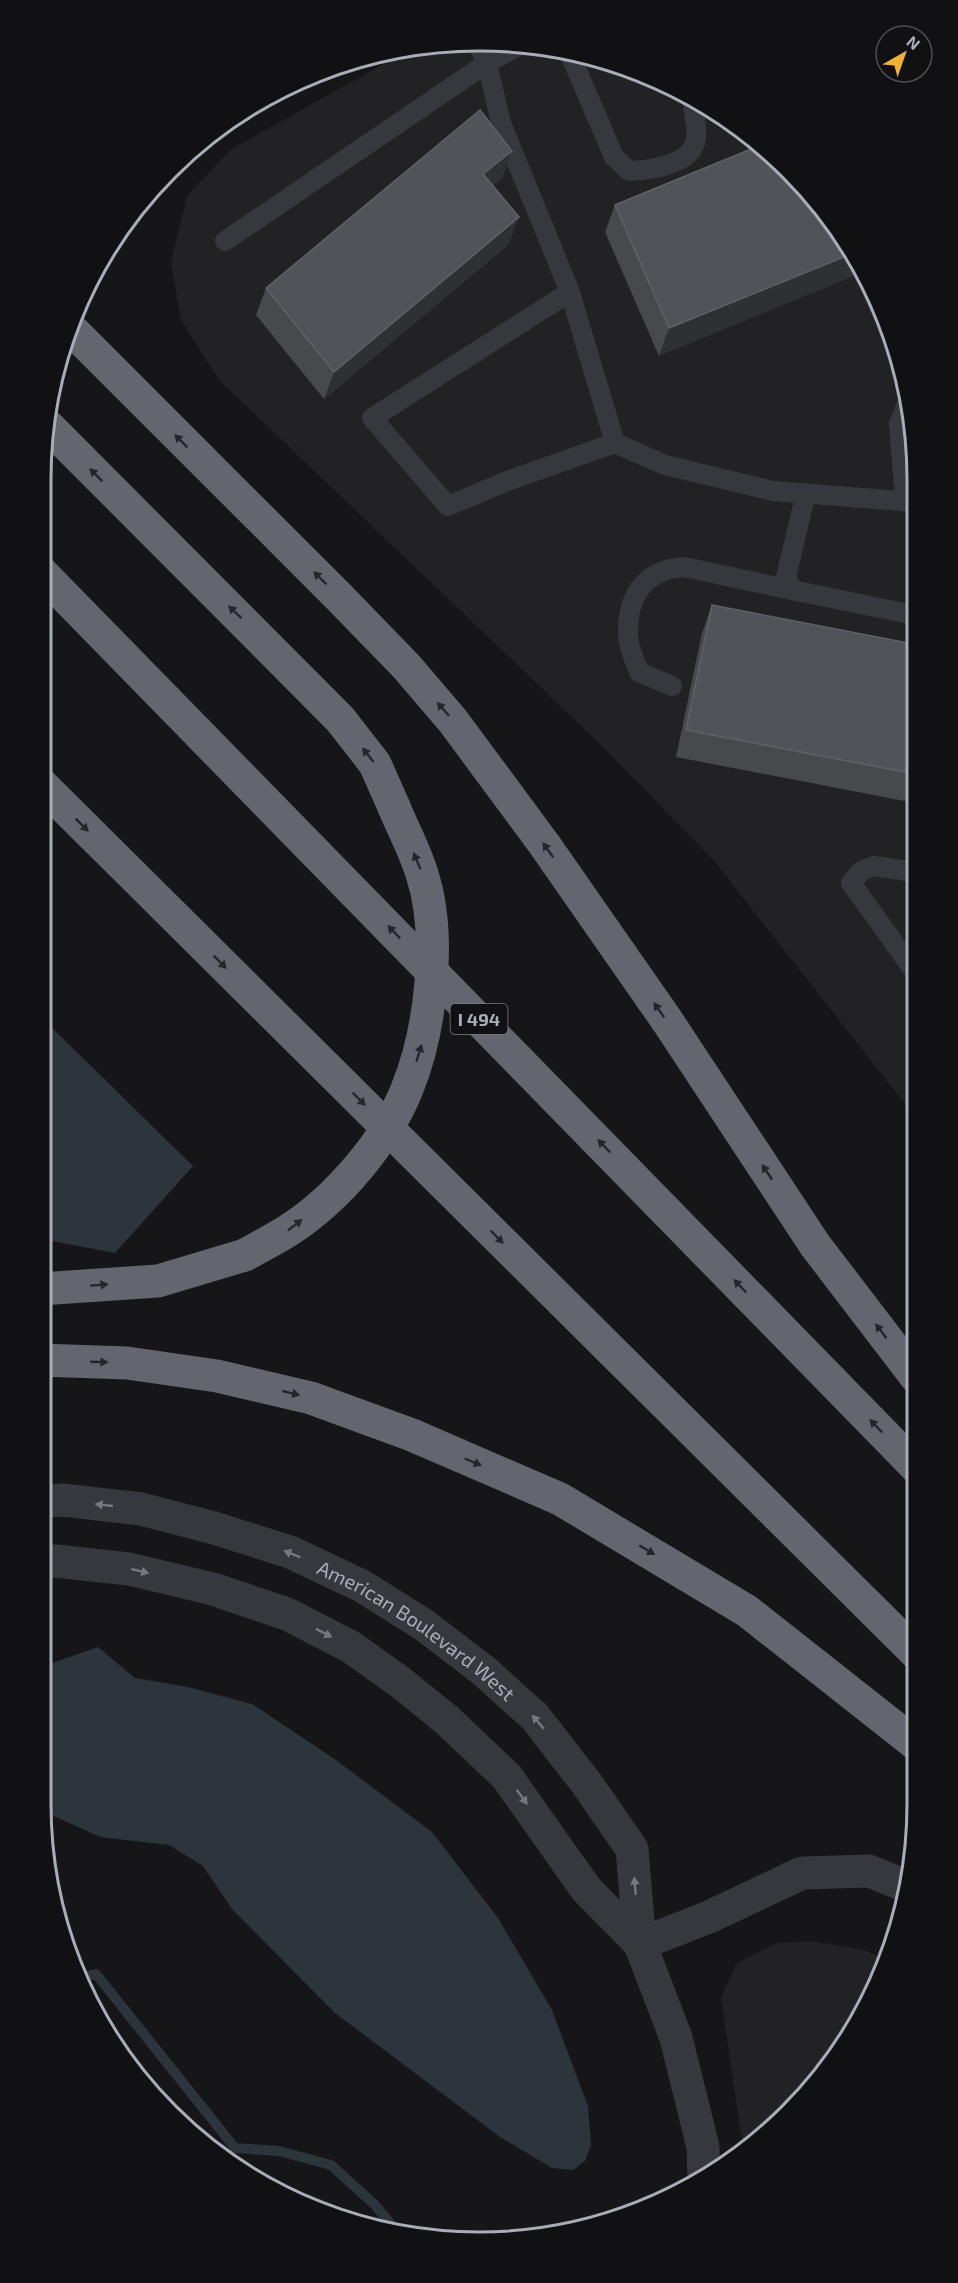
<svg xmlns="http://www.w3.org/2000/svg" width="958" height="2283" font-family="'Exo 2',sans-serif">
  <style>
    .built { fill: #222225 }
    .water { fill: #2c353c }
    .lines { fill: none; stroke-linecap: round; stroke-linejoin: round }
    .stream { stroke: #2c353c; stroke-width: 10 }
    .service { stroke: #37383d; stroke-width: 20 }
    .minor { stroke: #37383d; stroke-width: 33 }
    .tertiary { stroke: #37383d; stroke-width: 33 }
    .motorway { stroke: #63666e; stroke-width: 33 }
    .motorway-bridge { stroke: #63666e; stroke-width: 33 }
    .wall { fill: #47494d }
    .shaded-wall { fill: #2f3033 }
    .building { fill: #525359; stroke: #5f6168; stroke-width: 1.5 }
    .oneway { fill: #26262a }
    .oneway2 { fill: #757881 }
    .labels { text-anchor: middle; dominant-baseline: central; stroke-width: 5; stroke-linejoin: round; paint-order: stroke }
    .shield { fill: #111113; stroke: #7b7e86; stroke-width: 1.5 }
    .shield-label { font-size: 18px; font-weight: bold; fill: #a8adb8 }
    .street-label { font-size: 20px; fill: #a8adb8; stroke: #111113 }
    .rim { fill: none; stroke: #a8adb8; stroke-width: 3 }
  </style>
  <rect width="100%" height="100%" fill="#161618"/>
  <g class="built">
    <polygon points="450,41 536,44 620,64 722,114 809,190 884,311 914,421 916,1118 711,857 596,740 219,380 181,320 171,262 187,196 230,150 414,47"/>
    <polygon points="811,1941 865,1950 886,1960 827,2071 743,2149 721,1997 737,1963 777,1943"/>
  </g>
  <g class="water">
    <polygon points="40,1021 49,1025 193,1166 115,1253 41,1239"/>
    <polygon points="98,1647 135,1678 188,1687 252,1704 336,1760 432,1832 498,1918 552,2010 588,2106 591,2145 585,2161 573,2170 552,2168 500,2137 335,2013 232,1909 203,1866 169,1845 100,1837 41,1810 41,1667"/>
  </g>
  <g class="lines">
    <polyline class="stream" points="79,1978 96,1974 235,2148 279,2151 331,2165 375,2205 398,2233"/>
    <g class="service">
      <polyline points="477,42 487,63 501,123 570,292 615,443 507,481 448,506 372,418 570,292"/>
      <path d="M569 52 614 157 629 171C651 170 694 165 696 137 697 126 694 110 692 99"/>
      <polyline points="225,241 487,63 522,44"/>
      <polyline points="615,443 665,465 773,491 914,502"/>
      <polyline points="806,493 786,577 792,590 914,615"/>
      <polyline points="905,501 899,424 908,401"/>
      <path d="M672 686 639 672C635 661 628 647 628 635 627 596 644 570 684 567L792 590"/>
      <polyline points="915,872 874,866 861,871 851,883 915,972"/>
    </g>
    <polyline class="minor" points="640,1944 709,1917 802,1873 869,1871 904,1885"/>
    <g class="tertiary">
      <path id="s1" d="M40 1501 63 1500 141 1509 214 1528 290 1552 362 1586 424 1625 484 1671 535 1717 587 1784 632 1849 640 1944 676 2038 703 2147 704 2179"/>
      <polyline points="40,1562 56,1561 129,1569 213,1589 287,1614 351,1647 400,1682 447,1720 507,1777 586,1889 640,1944"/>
    </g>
    <g class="motorway">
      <polyline points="69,327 338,596 406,666 453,721 544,844 668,1022 815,1245 916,1377"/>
      <polyline points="49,427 340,719 375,764 394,807"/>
      <polyline points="40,571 917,1468"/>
      <polyline points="40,783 917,1654"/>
      <polyline points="40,1289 158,1281 245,1255"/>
      <polyline points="40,1360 127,1363 217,1376 311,1398 412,1435 560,1499 747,1611 917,1745"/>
    </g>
    <path class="motorway-bridge" d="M245 1255C259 1247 275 1239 289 1230 337 1199 386 1142 407 1089 421 1055 428 1018 431 982 434 947 433 908 422 874 415 851 403 829 394 807"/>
  </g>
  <g class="wall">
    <polygon points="758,146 659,356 605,232 615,205"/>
    <polygon points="512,151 502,178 493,185 509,244 324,399 256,315 266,288"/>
    <polygon points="712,605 914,644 915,803 676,757 702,633"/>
  </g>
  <g class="shaded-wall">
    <polygon points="512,151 502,178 473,201 483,174"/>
    <polygon points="519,217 509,244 324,399 334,372"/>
    <polygon points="849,255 861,273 659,356 669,328"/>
  </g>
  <g class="building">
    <polygon points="480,110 512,151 483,174 519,217 334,372 266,288"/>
    <polygon points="758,146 809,190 849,255 669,328 615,205"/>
    <polygon points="712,605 914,644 915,774 686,730"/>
  </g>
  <defs><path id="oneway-solid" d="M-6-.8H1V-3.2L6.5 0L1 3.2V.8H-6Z" transform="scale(1.5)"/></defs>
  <g class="oneway">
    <use href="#oneway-solid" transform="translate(181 441) rotate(-135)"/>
    <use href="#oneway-solid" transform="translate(96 475) rotate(-135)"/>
    <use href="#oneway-solid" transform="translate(320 578) rotate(-135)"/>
    <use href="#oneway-solid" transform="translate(235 612) rotate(-136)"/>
    <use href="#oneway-solid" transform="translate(443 709) rotate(-131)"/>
    <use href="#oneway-solid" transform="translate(368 755) rotate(-128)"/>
    <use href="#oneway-solid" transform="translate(82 825) rotate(45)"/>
    <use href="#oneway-solid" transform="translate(548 850) rotate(-125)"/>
    <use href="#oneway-solid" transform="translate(417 861) rotate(-113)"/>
    <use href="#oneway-solid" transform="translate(394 932) rotate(-134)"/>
    <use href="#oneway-solid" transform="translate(220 962) rotate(45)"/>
    <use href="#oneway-solid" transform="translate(659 1010) rotate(-125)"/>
    <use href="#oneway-solid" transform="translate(419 1053) rotate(-73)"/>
    <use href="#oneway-solid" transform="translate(359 1099) rotate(45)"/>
    <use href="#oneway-solid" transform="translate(604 1146) rotate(-134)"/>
    <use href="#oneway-solid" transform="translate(767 1172) rotate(-124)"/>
    <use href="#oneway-solid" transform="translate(295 1225) rotate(-38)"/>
    <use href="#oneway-solid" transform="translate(497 1237) rotate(45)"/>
    <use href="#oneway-solid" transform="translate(99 1285) rotate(-4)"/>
    <use href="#oneway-solid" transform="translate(740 1286) rotate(-134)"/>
    <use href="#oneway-solid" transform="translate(881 1331) rotate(-127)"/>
    <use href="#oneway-solid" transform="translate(99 1362) rotate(2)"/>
    <use href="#oneway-solid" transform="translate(291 1393) rotate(13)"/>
    <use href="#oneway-solid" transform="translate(876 1426) rotate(-134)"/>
    <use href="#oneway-solid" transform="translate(473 1462) rotate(23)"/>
    <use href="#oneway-solid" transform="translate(647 1550) rotate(31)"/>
  </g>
  <g class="oneway2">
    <use href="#oneway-solid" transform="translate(104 1505) rotate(-174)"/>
    <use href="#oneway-solid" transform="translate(292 1554) rotate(-158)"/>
    <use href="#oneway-solid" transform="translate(140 1571) rotate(13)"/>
    <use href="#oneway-solid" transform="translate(324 1633) rotate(27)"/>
    <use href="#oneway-solid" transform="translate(538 1722) rotate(-130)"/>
    <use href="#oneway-solid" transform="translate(522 1797) rotate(54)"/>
    <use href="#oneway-solid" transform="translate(635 1886) rotate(-95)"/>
  </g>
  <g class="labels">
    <rect class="shield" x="450.5" y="1004" width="57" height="30" rx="4.5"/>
    <g class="shield-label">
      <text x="479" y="1019">I 494</text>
    </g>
    <g class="street-label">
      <text stroke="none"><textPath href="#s1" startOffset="406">American Boulevard West</textPath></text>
    </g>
  </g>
  <path d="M0 0H958V2283H0ZM479 51H479A428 428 0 0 1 907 479V1804A428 428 0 0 1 479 2232H479A428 428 0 0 1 51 1804V479A428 428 0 0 1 479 51Z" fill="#111113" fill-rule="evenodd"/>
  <path class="rim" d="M479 51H479A428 428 0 0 1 907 479V1804A428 428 0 0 1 479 2232H479A428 428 0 0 1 51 1804V479A428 428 0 0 1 479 51Z"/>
  <g transform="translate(904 54) rotate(40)"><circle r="28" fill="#111113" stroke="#4d4f55" stroke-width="1.5"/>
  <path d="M0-4.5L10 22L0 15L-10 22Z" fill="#f2b134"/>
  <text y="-9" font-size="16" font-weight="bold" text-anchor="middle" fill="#a8adb8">N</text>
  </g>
</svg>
